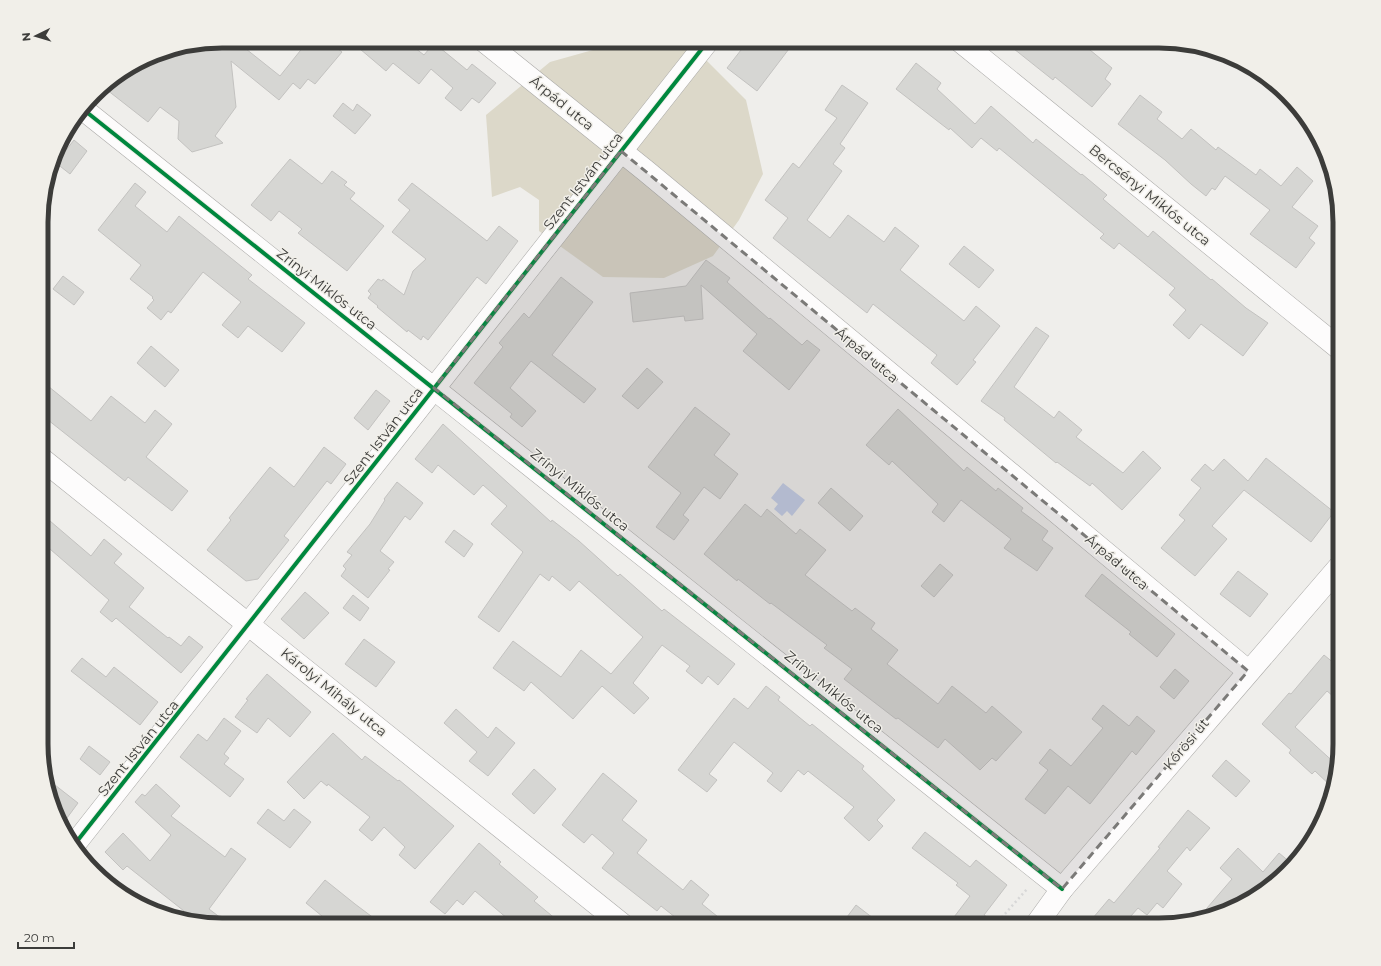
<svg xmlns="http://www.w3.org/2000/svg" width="1381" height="966" font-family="Montserrat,sans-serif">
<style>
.green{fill:#dcd8c9}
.water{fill:#c1cbe5}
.building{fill:#d6d6d3;stroke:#c3c2c0}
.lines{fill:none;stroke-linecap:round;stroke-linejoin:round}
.minor-casing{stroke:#aaa9a7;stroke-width:23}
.major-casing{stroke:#aaa9a7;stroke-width:23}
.path{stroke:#d7d7d7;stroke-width:2.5;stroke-dasharray:2 3;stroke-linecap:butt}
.minor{stroke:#fdfcfc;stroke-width:22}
.major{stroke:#fdfcfc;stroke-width:22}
.cycleway-casing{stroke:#f1efe9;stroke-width:6}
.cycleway{stroke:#00873e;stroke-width:4}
.marked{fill:#7b7a78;fill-opacity:0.2;stroke:#7b7a78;stroke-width:3;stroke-dasharray:8 5;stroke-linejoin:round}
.labels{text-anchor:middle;stroke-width:3;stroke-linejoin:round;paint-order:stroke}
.street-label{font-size:14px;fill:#3c3c3a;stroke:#f1efe9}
.rim{fill:none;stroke:#3c3c3a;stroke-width:5}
</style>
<rect width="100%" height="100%" fill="#efeeeb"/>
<polygon class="green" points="625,41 687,41 746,100 763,174 739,220 713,256 664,278 603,277 539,231 539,200 520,187 492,197 486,115 550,62"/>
<polygon class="water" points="783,483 805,500 792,516 787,511 782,516 774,509 778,504 771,498"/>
<g class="building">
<polygon points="222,41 236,41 280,76 308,41 328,41 342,52 315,84 308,79 300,89 293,83 279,100 231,61 236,107 215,136 223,143 192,152 178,139 179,121 160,107 148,122 102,86 153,55"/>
<polygon points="367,41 406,41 424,55 434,43 467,70 472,64 496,83 479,103 472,98 461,111 445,98 453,88 431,69 419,84 393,63 386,71 360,49"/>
<polygon points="748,41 795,41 757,91 727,68"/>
<polygon points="1004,41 1079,41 1112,68 1105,79 1111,84 1092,107 1055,77 1053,80"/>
<polygon points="916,63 941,83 937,89 975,124 991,106 1033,143 1036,139 1081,175 1082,174 1107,195 1103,199 1148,237 1153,231 1211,280 1212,279 1246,308 1268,323 1243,356 1201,324 1189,339 1173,325 1186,310 1169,295 1175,288 1119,243 1114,249 1100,238 1104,234 999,148 997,151 981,138 972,148 950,128 949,130 896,89"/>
<polygon points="842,85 868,103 840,144 845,148 833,164 842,171 807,220 830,238 848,215 884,242 895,227 919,246 900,270 964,321 976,306 1000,326 973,360 976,362 957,385 931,363 937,355 873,304 867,313 773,238 788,218 765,200 793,163 799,168 837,118 825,110"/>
<polygon points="1140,95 1162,112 1157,119 1182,139 1191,129 1216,150 1218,147 1256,175 1260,169 1281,186 1297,167 1313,181 1292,207 1318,226 1309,238 1315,243 1296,268 1250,234 1270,210 1225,176 1215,190 1212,188 1206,196 1191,184 1165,160 1118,124"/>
<polygon points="343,103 353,111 357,104 371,115 355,134 333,116"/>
<polygon points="74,140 87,151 70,174 56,163"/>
<polygon points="290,159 322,184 332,171 347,182 344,185 355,193 350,199 384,226 347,271 298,233 302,229 279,211 271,221 251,205"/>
<polygon points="135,183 146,192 135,206 167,232 179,216 252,275 248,279 305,323 282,352 248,326 238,338 222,325 241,302 203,272 171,313 168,311 161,320 147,308 154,300 152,298 153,297 130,279 141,265 98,230"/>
<polygon points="412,183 487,241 499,226 518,241 486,284 477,277 428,340 423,336 421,340 408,330 407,332 377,307 378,306 368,298 371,294 368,291 378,279 382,281 383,279 404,295 413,271 426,259 392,232 410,210 398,200"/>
<polygon points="964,246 994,270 979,288 949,264"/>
<polygon points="706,260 730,278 727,282 769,319 770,318 802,345 807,340 820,350 789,390 743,351 757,334 701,285 703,319 685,321 684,316 633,322 630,293 686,286"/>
<polygon points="63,276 84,292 74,305 53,289"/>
<polygon points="561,277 593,302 552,355 596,389 584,403 531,361 510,388 536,411 522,427 510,417 512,414 474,383 503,347 499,343 524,313 529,318"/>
<polygon points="1036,327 1049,336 1014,387 1054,418 1059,411 1082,430 1076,437 1123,473 1143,451 1161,468 1122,510 1092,483 1090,486 1057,462 1056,463 1004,420 1005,418 981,401"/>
<polygon points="151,346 179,370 165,387 137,363"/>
<polygon points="647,368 663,382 638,409 622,396"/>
<polygon points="43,382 91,421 111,396 145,423 155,410 172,424 146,457 188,491 172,511 128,477 125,481 43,416"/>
<polygon points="376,390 390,401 368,430 354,418"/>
<polygon points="695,407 730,434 714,455 738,474 720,499 704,487 683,515 689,520 674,540 656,527 681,493 648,467"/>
<polygon points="898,409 964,471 967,467 996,491 998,488 1023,508 1021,511 1048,531 1042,540 1053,548 1037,571 1004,548 1011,539 961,500 944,522 932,512 938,504 892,461 889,465 866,445"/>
<polygon points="443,424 551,522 552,520 579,541 618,576 620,574 662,611 664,609 735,664 718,685 708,676 702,684 686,671 690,666 662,645 633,683 649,698 634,714 602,686 573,719 531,682 524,691 493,668 513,641 561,677 581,650 611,674 643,637 579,581 570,591 552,576 549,581 540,574 499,632 478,617 523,552 491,524 507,506 483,485 474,495 438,465 432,473 415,459"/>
<polygon points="324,447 346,464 331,484 327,481 284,536 289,540 258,579 246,581 207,550 231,520 229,518 270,467 294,487"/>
<polygon points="1266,458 1334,512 1311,542 1244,490 1212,526 1227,539 1195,576 1161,548 1185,520 1179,515 1201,488 1191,480 1205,464 1213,471 1224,459 1248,481"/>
<polygon points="397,482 423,503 410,520 405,516 380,551 394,562 388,569 390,570 368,598 341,576 346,569 343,566 352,555 347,552 370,524 385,500 384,499"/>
<polygon points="831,488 863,516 850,531 818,503"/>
<polygon points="745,504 761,517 767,509 796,534 800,529 826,550 805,575 852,611 855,608 875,623 871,629 898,650 887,664 938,704 952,686 986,713 992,706 1022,732 996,761 992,758 980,770 945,739 938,748 898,718 896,719 844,679 852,669 824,648 827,645 771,603 770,604 738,579 737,581 704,554"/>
<polygon points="43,515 91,556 104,539 122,554 114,563 144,588 129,607 168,638 169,637 181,646 189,636 203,647 181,673 116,618 112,622 100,612 109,600 43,543"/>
<polygon points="454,530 473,544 464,557 445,542"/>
<polygon points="940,564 953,575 934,597 921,586"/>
<polygon points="1238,571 1268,594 1250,617 1220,594"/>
<polygon points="1102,574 1175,634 1157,657 1129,634 1131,632 1085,596"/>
<polygon points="305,592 329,613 304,639 281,619"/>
<polygon points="353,595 369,608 360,621 343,608"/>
<polygon points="364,639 395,662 376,687 345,664"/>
<polygon points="1324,655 1340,668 1340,702 1327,691 1295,727 1338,766 1333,788 1315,771 1312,774 1289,753 1291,750 1262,724 1289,693 1291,694"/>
<polygon points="82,658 106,677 114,667 158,702 140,725 71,671"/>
<polygon points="1175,669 1189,681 1174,699 1160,687"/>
<polygon points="267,674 311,712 290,737 268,718 257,733 235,717 248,700 246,699"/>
<polygon points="766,686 780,697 778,700 810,726 812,724 864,766 862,769 895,800 877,820 883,826 869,841 844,818 854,807 808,771 804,775 798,770 781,792 767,781 773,773 734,742 709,774 717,780 707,792 678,770 734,698 748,709"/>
<polygon points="1103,705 1129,726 1137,716 1155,731 1136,755 1132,751 1090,804 1068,786 1045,814 1025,799 1048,770 1039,763 1050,749 1071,766 1103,728 1092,719"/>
<polygon points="456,709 488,738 496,727 515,743 488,776 469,761 477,752 444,723"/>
<polygon points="224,718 241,731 224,754 229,758 224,764 244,779 230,797 180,757 198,734 207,741"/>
<polygon points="333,733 362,760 365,756 398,781 399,780 454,826 415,869 399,855 405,847 384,827 372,841 359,830 370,817 328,784 327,786 321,781 304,799 287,782"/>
<polygon points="89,746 110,762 100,775 80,759"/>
<polygon points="1226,760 1250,781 1236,797 1212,776"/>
<polygon points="534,769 556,789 534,814 512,794"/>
<polygon points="603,773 637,801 622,820 647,840 637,853 683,890 691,880 709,895 702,904 728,925 685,925 661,906 657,911 602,868 614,853 592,834 584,843 562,825"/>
<polygon points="46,778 78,803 67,818 57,810"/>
<polygon points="156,784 180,806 171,816 225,857 231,848 246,859 209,909 230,925 210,925 189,920 181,915 184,911 127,866 123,870 105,852 123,833 150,861 171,835 135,802 142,794 145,796"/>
<polygon points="268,809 284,821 294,809 311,822 290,848 257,823"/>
<polygon points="1188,810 1210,828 1190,851 1187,847 1167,871 1182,884 1163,908 1157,903 1147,915 1138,908 1123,925 1087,925 1109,899 1114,903 1160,848 1158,847"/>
<polygon points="925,832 970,867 976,860 1007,885 984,915 998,925 948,925 970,896 956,885 958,883 912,848"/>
<polygon points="479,843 501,862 499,864 538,897 534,901 563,925 515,925 475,891 463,905 457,900 445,914 430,902"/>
<polygon points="1238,848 1263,872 1279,853 1291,863 1239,906 1201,915 1232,879 1220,868"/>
<polygon points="325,880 355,904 383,925 333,925 306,903"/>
<polygon points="856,905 882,925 841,925"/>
</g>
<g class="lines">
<defs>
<g id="minor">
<polyline points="484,41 646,171 1248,671"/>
<polyline points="960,41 1340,349"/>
<polyline points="84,110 1062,889"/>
<polyline points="43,460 623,925"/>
<polyline points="74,845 708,41"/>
</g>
<polyline id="major" points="1036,925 1062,889 1340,566"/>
</defs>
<use href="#minor" class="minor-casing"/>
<use href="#major" class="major-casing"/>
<polyline class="path" points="995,925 1028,888"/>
<use href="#minor" class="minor"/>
<use href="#major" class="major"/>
<defs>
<g id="cycleway">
<polyline points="84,110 1062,889"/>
<polyline points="74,845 708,41"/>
</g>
</defs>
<use href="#cycleway" class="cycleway-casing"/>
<use href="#cycleway" class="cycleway"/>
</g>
<path class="marked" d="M621 151 1248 671 1062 889 434 388Z"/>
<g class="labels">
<g class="street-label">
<text transform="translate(562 103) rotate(39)" y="5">Árpád utca</text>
<text transform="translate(583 181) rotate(-52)" y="5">Szent István utca</text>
<text transform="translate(1150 195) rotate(39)" y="5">Bercsényi Miklós utca</text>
<text transform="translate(327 289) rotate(38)" y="5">Zrínyi Miklós utca</text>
<text transform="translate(867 355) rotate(40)" y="5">Árpád utca</text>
<text transform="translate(383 436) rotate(-52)" y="5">Szent István utca</text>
<text transform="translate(580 490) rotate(39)" y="5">Zrínyi Miklós utca</text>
<text transform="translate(1117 562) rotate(40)" y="5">Árpád utca</text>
<text transform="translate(334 692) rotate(39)" y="5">Károlyi Mihály utca</text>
<text transform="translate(834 692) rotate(39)" y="5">Zrínyi Miklós utca</text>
<text transform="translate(1186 744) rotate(-50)" y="5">Kőrösi út</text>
<text transform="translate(138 748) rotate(-51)" y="5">Szent István utca</text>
</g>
</g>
<path d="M0 0H1381V966H0ZM222 48H1159A174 174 0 0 1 1333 222V744A174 174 0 0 1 1159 918H222A174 174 0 0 1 48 744V222A174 174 0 0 1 222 48Z" fill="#f1efe9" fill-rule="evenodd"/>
<path class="rim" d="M222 48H1159A174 174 0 0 1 1333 222V744A174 174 0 0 1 1159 918H222A174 174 0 0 1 48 744V222A174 174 0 0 1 222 48Z"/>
<g transform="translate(36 36) rotate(265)" stroke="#f1efe9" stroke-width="3" paint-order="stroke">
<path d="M0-3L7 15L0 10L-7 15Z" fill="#3c3c3a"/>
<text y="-6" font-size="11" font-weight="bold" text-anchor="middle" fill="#3c3c3a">N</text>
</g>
<path d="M18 942v6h56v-6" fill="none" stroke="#3c3c3a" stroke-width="2"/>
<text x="24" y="942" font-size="12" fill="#3c3c3a" stroke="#f1efe9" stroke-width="3" paint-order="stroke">20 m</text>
</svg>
